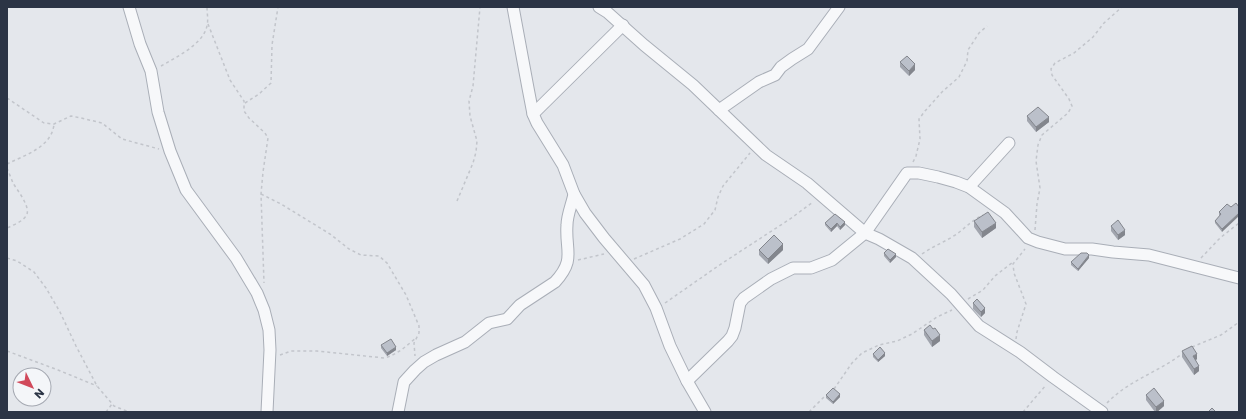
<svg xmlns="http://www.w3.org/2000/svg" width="1246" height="419" font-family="Poppins,sans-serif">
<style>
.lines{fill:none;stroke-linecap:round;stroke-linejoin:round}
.minor-casing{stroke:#a9aeb7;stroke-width:13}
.path{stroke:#c2c5cb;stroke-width:1.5;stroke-dasharray:3 3;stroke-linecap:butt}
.minor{stroke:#f7f8fa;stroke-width:11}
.wall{fill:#a1a5ae}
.shaded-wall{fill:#83868d}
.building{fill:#bbc0ca;stroke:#83868d}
</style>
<rect width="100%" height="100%" fill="#e4e7ec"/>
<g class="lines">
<defs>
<g id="minor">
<polyline points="129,7 140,44 151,71 158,112 170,151 186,190 236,258 257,293 264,310 269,330 270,350 267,412"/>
<polyline points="513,7 528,88 533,114 537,123 563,165 574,194 585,213 604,238 644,285 656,308 670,346 687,381 705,412"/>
<polyline points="599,7 607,12 644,45 693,85 766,155 807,183 865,233 879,239 912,258 951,294 979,326 1020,352 1053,377 1102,412"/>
<polyline points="719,110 759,82 775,75 781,67 792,59 808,49 839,7"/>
<polyline points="533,114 623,25"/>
<polyline points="969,187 1009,143"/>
<polyline points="687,381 728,341 732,336 735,328 740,303 744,298 771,279 793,268 811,268 832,260 865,233 907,173 919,173 938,177 956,182 969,187 1005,213 1028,238 1038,242 1065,249 1092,249 1113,252 1149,255 1239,278"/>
<path d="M398 412 404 382 415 370 424 362 436 355 465 342 489 323 507 319 520 305 555 282C576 259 565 251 567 225 567 215 572 204 574 194"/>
</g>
</defs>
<use href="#minor" class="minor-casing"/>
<g class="path">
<polyline points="208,24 230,80 244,101 244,111 249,118 265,133 268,138 263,172 261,194 264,283"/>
<path d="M161 66C175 58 201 45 206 29 209 22 207 14 207 7"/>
<polyline points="7,98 44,123 54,124 71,116 81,118 102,123 122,139 159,149"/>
<polyline points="245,103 259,94 271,83 272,45 278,7"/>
<polyline points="913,162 916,156 920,139 919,119 925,111 942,92 959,77 967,61 968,50 979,33 987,26"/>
<path d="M7 164C25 155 52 147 54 124"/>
<path d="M7 168C9 173 11 178 13 183 17 190 32 208 26 216 22 222 13 225 7 228"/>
<polyline points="261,194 281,204 330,234 349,249 361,255 379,256 387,263 406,295 419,326 419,333 414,343 415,356"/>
<polyline points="457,201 473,163 476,152 477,141 470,116 469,101 473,86 480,7"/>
<polyline points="1035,230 1037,204 1040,188 1036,161 1038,145 1042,135 1068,113 1072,106 1069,99 1052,75 1051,69 1055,63 1074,53 1093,37 1104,23 1122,7"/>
<path d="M922 254C932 247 942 243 952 237 964 230 970 221 983 215"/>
<polyline points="7,258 17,261 34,272 46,288 60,312 76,346 97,386 114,406 129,412"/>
<polyline points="1201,258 1220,238 1239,223"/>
<polyline points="634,259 680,239 704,224 715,210 718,197 723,186 750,153"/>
<polyline points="578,260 604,254"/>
<polyline points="968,299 983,290 995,276 1013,262"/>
<polyline points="665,303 721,264 790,219 813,202"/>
<polyline points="1016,339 1017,332 1026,304 1014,273 1013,264 1025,249"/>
<polyline points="1192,347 1221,335 1239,322"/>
<polyline points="7,351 58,370 97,386"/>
<path d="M280 355 291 351H317L384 358C397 355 406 346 416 338"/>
<polyline points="834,389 852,363 862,353 879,345 897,341 912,334 937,317 952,310"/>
<path d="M1107 403C1128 381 1158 372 1182 354"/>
<polyline points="106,412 112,404"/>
<polyline points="809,412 826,395"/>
<polyline points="1023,412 1046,385"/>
</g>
<use href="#minor" class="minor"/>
</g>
<g class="wall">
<polygon points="900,62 915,70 909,76 900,67"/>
<polygon points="1027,116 1049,122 1036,132 1027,121"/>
<polygon points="1227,204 1222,232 1215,223 1215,221 1220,216 1219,215 1219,212"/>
<polygon points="974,221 996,228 982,238 974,227"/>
<polygon points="845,222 845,225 840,230 837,226 831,232 825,225 825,223"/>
<polygon points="1111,226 1125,235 1118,240 1111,231"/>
<polygon points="759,250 783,250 768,264 759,255"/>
<polygon points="884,253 896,257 890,263 884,256"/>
<polygon points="1089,258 1078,271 1071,265 1071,262"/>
<polygon points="973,303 985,313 981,317 973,309"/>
<polygon points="933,329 940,341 932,347 924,335 924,330"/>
<polygon points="381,345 396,350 387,356 381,348"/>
<polygon points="1182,351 1197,359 1196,360 1199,371 1194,375 1182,357"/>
<polygon points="873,354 885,356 878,362 873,357"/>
<polygon points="826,395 840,397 833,404 826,398"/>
<polygon points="1146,395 1164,406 1157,412 1155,412 1146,400"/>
</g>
<g class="shaded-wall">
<polygon points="915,64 915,70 909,76 909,71"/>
<polygon points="1049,117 1049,122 1036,132 1036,127"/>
<polygon points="1239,213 1239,216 1222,232 1222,229"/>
<polygon points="845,222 845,225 840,230 840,227"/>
<polygon points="837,223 837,226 831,232 831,229"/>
<polygon points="996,223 996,228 982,238 982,232"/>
<polygon points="1125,230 1125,235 1118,240 1118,235"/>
<polygon points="783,244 783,250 768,264 768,259"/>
<polygon points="896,254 896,257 890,263 890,260"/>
<polygon points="1089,255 1089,258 1078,271 1078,269"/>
<polygon points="985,308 985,313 981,317 981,312"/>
<polygon points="940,335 940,341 932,347 932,341"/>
<polygon points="396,347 396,350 387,356 387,353"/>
<polygon points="885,353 885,356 878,362 878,360"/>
<polygon points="1197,354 1197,359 1193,362 1193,356"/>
<polygon points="1199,366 1199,371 1194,375 1194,369"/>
<polygon points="840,394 840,397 833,404 833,402"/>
<polygon points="1164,401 1164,406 1157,412 1156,412 1156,407"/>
</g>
<g class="building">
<polygon points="907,56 915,64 909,71 900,62"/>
<polygon points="1038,107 1049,117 1036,127 1027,116"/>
<polygon points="1236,203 1239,207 1239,213 1222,229 1215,221 1221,214 1219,212 1227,204 1231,207"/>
<polygon points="988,212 996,223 982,232 974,221"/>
<polygon points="835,214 845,222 840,227 837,223 831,229 825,223"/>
<polygon points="1118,220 1125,230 1118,235 1111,226"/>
<polygon points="774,235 783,244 768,259 759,250"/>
<polygon points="888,249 896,254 890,260 884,253"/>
<polygon points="1081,253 1087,253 1089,255 1078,269 1071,262"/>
<polygon points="977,299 985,308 981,312 973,303"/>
<polygon points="930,325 933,329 935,328 940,335 932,341 924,330"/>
<polygon points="391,339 396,347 387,353 381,345"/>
<polygon points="1192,346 1197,354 1193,356 1199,366 1194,369 1182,351"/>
<polygon points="880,347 885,353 878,360 873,354"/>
<polygon points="833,388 840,394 833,402 826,395"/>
<polygon points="1154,388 1164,401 1156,407 1146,395"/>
<polygon points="1212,408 1216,412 1208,412"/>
</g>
<rect width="1246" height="419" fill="none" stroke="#2b3445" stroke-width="16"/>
<g transform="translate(32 387) rotate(133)"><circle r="19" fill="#f4f6f9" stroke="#a4a8b1"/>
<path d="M0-3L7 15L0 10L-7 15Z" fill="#d1495b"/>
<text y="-6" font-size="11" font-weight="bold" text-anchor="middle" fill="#2b3445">N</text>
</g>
</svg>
